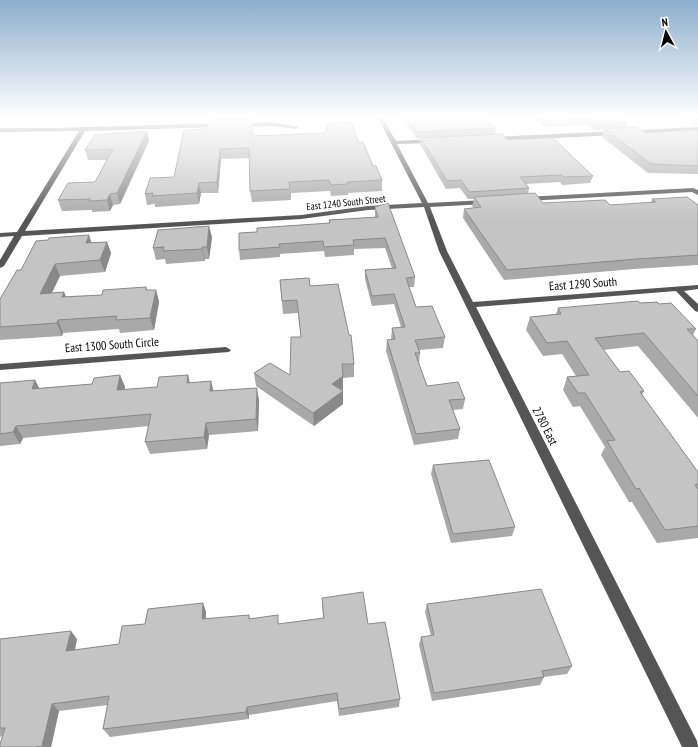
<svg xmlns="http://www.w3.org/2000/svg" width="698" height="747" font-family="'PT Sans Narrow',sans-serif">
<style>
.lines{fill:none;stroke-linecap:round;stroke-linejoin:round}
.minor{fill:#555;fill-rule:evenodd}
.wall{fill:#a9a9a9}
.shaded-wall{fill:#898989}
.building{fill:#c4c4c4;stroke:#898989}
.labels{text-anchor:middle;stroke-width:3.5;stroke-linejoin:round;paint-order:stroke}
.far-street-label{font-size:10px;fill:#000;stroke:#fff}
.street-label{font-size:12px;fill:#000;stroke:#fff}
</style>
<rect width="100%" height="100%" fill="#fff"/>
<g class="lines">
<g class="minor">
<polygon points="377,116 381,116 396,141 433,139 436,141 433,143 397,144 428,203 485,200 488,202 485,204 430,207 447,251 473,302 698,285 698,289 684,291 698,304 698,312 695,311 676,291 476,307 697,741 698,747 682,747 439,251 424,207 368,210 301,219 22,236 4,266 0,268 0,260 14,236 0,237 0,233 17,232 79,131 0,132 0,128 54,128 220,123 223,125 220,127 85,131 25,231 301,215 368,206 422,203"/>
<polygon points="273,122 299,127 296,129 273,126 240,127 237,125 240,123"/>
<polygon points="698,127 698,131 491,141 488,139 491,137"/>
<polygon points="693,188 698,190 698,195 692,192 525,201 522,199 525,197"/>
<polygon points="226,347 231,350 229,352 0,370 0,364"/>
</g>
</g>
<g class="wall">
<polygon points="210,116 252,116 253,136 359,143 382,180 382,191 348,193 348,195 331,196 330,191 291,193 291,200 252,202 250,191 249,158 221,159 218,193 201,193 199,204 155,207 155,204 147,205 145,194 174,177 207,129 211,120"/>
<polygon points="401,116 484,116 496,128 495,135 593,176 590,183 562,185 560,182 526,184 529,188 528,194 543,203 610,205 651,203 652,199 698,205 698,265 634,269 504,280 463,218 464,209 474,208 472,206 474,199 468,199 460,188 446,189 420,144 421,138 417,139"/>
<polygon points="531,116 619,116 628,122 626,128 645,133 698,130 698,174 648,173 602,137 604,130 594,130 588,125 543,127"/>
<polygon points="680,116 698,116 698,126"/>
<polygon points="149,141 120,204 113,205 110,211 92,212 92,210 62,211 58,200 95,182 107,160 88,160 85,150"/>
<polygon points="375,207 415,277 414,287 409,287 416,307 445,337 443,348 419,350 420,353 419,363 427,386 465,399 463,409 453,410 460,429 458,439 414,445 386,351 387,340 391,340 392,328 401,327 394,304 372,306 365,279 365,270 392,268 385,248 354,249 354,255 325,257 324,251 280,254 280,257 240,260 239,250 257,232 329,223 329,220 375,217"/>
<polygon points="212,237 209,259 205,259 205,261 166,264 165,259 156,260 153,248"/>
<polygon points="48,240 92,243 107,242 111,253 105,272 60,276 52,293 64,292 66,297 102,295 146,287 147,290 156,290 159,302 154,330 120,333 119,329 63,333 62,336 0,340 0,299 21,270"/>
<polygon points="280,280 310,286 354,364 354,377 343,378 343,389 342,390 343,391 343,404 314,426 256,386 254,373 290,375 301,337 298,313 283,314"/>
<polygon points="640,303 659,304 696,329 693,335 698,341 698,418 638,346 603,350 620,372 644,391 642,395 698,472 698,538 657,543 632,502 629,502 601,455 605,447 580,406 573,407 563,390 567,377 576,376 562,354 543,356 526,330 530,317 556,314 558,308"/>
<polygon points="120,375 125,387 124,390 157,387 190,383 213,391 259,400 258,431 209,435 207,449 150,454 145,442 149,426 23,438 20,444 0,446 0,383 35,380 39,388 92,384"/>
<polygon points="433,465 515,527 512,536 451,543 431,474"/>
<polygon points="322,598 368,624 400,699 399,707 339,716 337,701 249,715 249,719 110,737 103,729 108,705 59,711 51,747 0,747 2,736 0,737 0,639 77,639 75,650 119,644 145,624 203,603 206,612 206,619 249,615 250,619 279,624 323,618"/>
<polygon points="427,604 572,666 567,674 544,677 540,685 432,701 419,645 421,637 431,636 425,612"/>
</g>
<g class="shaded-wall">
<polygon points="147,131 149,141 120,204 117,193"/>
<polygon points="220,149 221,159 218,193 217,182"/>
<polygon points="199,183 201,193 199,204 197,193"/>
<polygon points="110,194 113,205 110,211 107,200"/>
<polygon points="209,226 212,237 209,259 207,247"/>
<polygon points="89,235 93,247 86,243"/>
<polygon points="107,242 111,253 105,272 100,260"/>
<polygon points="202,247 205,259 205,261 202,249"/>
<polygon points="55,264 60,276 45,306 40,294"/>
<polygon points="156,290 159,302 154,330 150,318"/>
<polygon points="64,292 69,305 62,297"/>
<polygon points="58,320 63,333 62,336 57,323"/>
<polygon points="120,375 125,387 121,402 117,390"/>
<polygon points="188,375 191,387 187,383"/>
<polygon points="343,376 343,389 332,397 332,384"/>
<polygon points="35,380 41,392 32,389"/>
<polygon points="211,381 214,393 210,391"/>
<polygon points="257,388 259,400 258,431 256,419"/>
<polygon points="343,391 343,404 314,426 313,413"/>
<polygon points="206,423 209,435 207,449 204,437"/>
<polygon points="16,426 23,438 20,444 13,432"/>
<polygon points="203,603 206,612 205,628 202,619"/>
<polygon points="71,631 77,639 73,659 66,651"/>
<polygon points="52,704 59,711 51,747 42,747 42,746"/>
<polygon points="247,707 249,715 249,719 246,712"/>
</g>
<g class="building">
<polygon points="406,116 484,116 496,128 417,132"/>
<polygon points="539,116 619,116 628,122 596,124 590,119 545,121"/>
<polygon points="252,119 253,136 325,133 328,123 351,122 359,143 363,142 373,166 376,166 382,180 347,182 348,184 331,185 329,180 289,182 290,189 250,191 249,148 220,149 217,182 199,183 197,193 152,196 153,193 145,194 150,178 174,177 184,130 207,129 209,120"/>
<polygon points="637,127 645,133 698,130 698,166 651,164 605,129"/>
<polygon points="147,131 117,193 110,194 107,200 89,201 90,199 58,200 68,183 95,182 113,149 85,150 95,135"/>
<polygon points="502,134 507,140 553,138 593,176 564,177 562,175 520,177 529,188 469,192 461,180 447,181 421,138"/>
<polygon points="535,193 543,203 605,200 610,205 656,202 652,199 687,197 698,205 698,255 637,259 507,270 464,209 481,207 474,197"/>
<polygon points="388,203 415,277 406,278 416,307 432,306 445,337 415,340 420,353 415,353 427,386 458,382 465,399 449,400 460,429 416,434 387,340 395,339 392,328 405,327 394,294 372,296 365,270 396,268 385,238 353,240 354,245 324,247 323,241 279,244 280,247 239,250 239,233 257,232 257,228 330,223 329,220 378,217 375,207"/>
<polygon points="209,226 207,247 202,247 202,249 163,251 164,247 153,248 158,230"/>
<polygon points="89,235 86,243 107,242 100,260 55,264 40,294 64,292 62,297 102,295 103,290 146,287 146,290 156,290 150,318 116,320 117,316 58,320 57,323 0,327 0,299 17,270 21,270 36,241 48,240 49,238"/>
<polygon points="309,278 310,286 338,284 349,335 351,335 354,364 342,364 343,376 332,384 343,391 313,413 254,373 270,363 290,375 291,337 301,337 297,300 282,301 280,280"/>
<polygon points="638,301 640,303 657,302 659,304 671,303 696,329 687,329 698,341 698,396 644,333 595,338 620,372 629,371 644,391 640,392 698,472 698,484 695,485 698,489 698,526 665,530 639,488 636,489 607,441 615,440 585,393 578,393 567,377 589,375 567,341 547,343 530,317 561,314 558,308"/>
<polygon points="120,375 117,390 157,387 159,377 188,375 187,383 211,381 210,391 257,388 256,419 206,423 204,437 145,442 151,414 16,426 13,432 0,434 0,383 35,380 32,389 92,384 94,378"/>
<polygon points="489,460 515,527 453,534 433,465"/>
<polygon points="541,589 572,666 542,671 544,677 434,693 421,637 434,635 427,604"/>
<polygon points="363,592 368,624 385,622 400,699 339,709 337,693 247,707 246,712 103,729 109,696 52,704 42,746 36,747 0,747 0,744 5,728 0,728 0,639 71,631 66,651 119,644 122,626 145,624 148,609 203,603 202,619 249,615 249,619 278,615 278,624 324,618 322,598"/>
</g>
<linearGradient id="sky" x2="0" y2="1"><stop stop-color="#8cadcc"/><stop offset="0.53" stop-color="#fff"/><stop offset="1" stop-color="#fff" stop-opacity="0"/></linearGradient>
<rect width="698" height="220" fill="url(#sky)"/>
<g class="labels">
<g class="far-street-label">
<text transform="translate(346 202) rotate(-6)" y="4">East 1240 South Street</text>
</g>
<g class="street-label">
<text transform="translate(583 284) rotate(-4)" y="4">East 1290 South</text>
<text transform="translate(112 345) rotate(-4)" y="4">East 1300 South Circle</text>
<text transform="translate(545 426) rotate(63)" y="4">2780 East</text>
</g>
</g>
<g transform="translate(666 32) rotate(353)" stroke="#ffffff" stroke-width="3" paint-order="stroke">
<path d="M0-3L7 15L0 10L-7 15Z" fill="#000000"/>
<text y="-6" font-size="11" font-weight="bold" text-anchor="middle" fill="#000000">N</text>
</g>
</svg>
